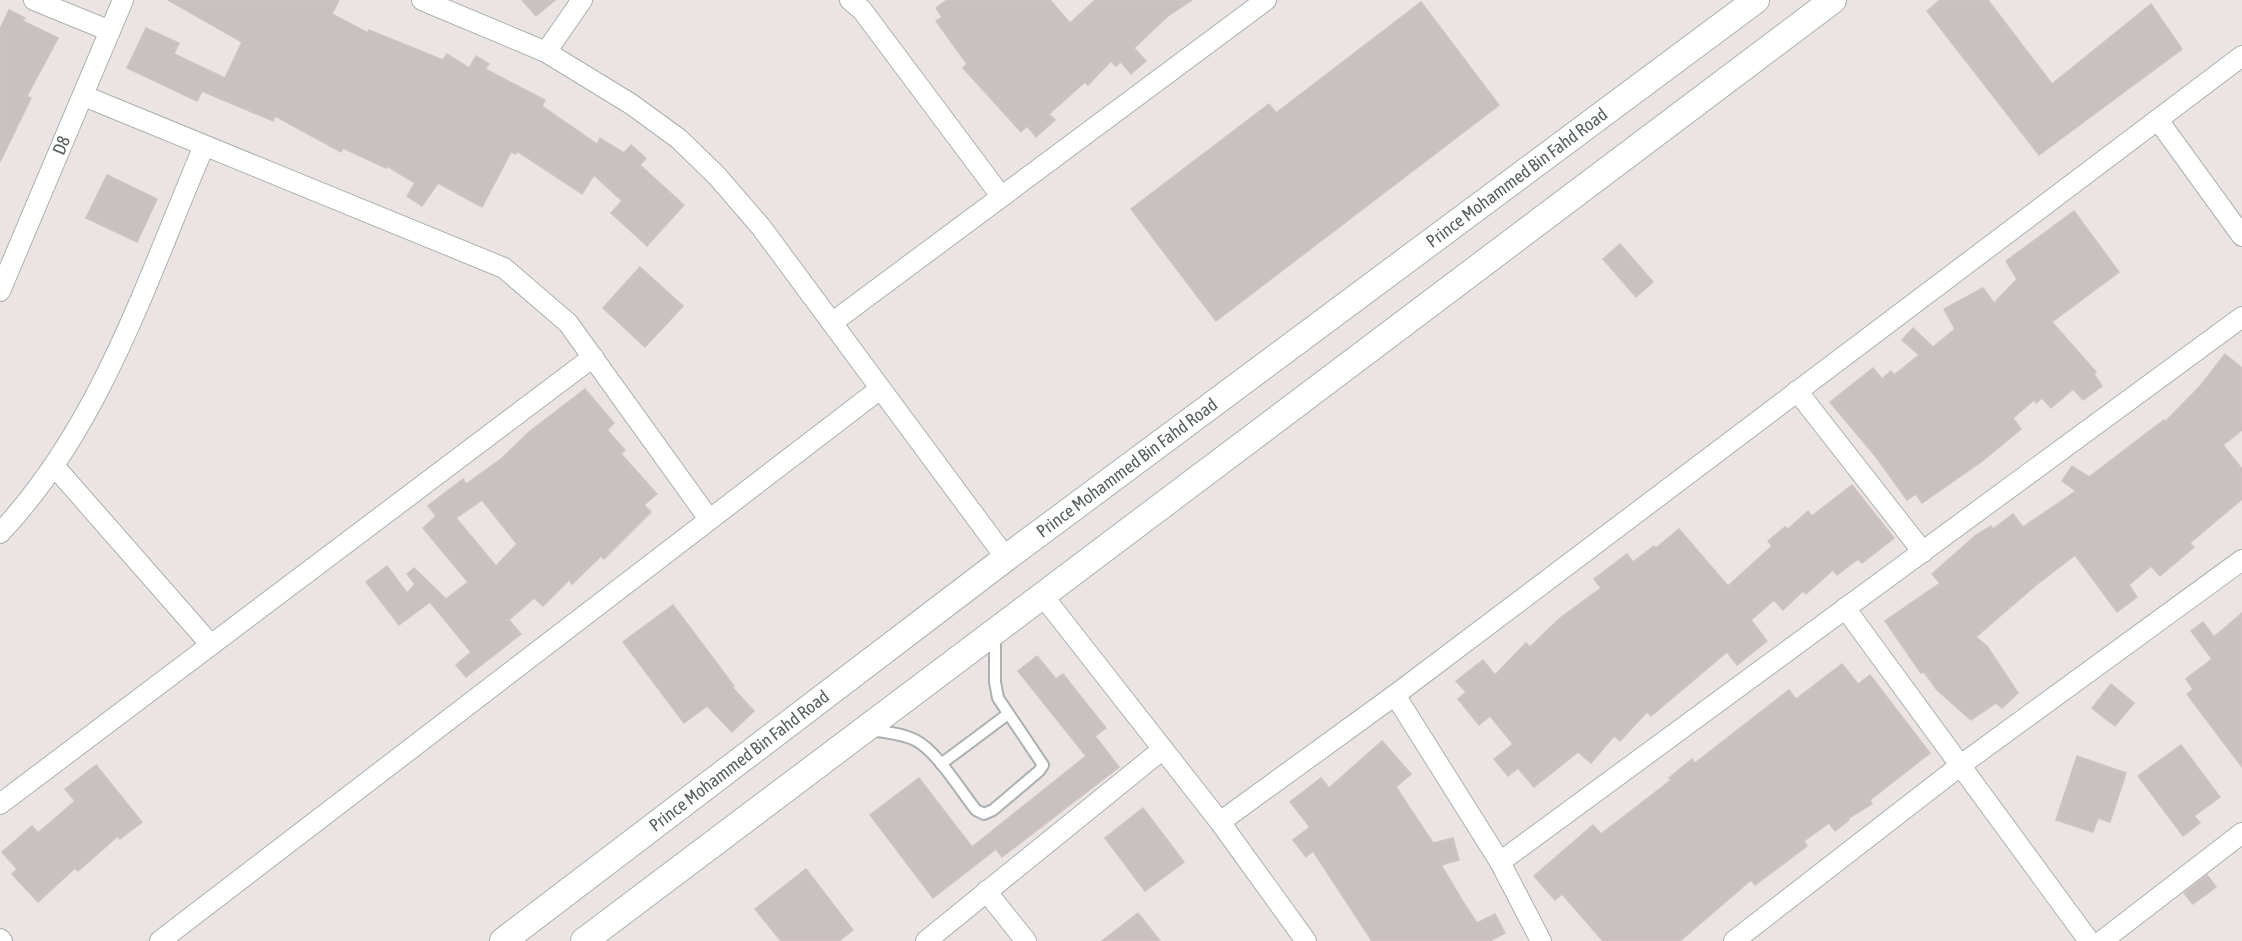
<svg xmlns="http://www.w3.org/2000/svg" width="2242" height="941" font-family="'Asap Condensed',sans-serif">
<style>
.building{fill:#c9c1c1;stroke:#cfc3c1;stroke-width:1.5;fill-rule:evenodd}
.lines{fill:none;stroke-linecap:round;stroke-linejoin:round}
.service-casing{stroke:#abb1b1;stroke-width:14}
.minor-casing{stroke:#abb1b1;stroke-width:22}
.tertiary-casing{stroke:#abb1b1;stroke-width:28}
.service{stroke:#fff;stroke-width:10}
.minor{stroke:#fff;stroke-width:20}
.tertiary{stroke:#fff;stroke-width:26}
.labels{text-anchor:middle;stroke-width:5;stroke-linejoin:round;paint-order:stroke}
.street-label{font-size:18px;fill:#5a6161;stroke:#fff}
</style>
<rect width="100%" height="100%" fill="#ebe4e2"/>
<g class="building">
<polygon points="168,0 339,0 332,14 368,33 369,30 443,60 447,54 469,68 476,56 489,64 485,69 545,100 542,106 597,144 600,138 624,153 631,145 646,158 640,165 684,205 647,246 611,213 622,201 594,175 582,194 517,151 516,154 511,152 482,207 438,183 422,206 407,196 415,183 387,166 386,168 343,148 341,152 275,116 273,121 202,91 197,101 127,68 146,28 179,43 174,54 225,78 242,42"/>
<polygon points="522,0 555,0 536,16"/>
<polygon points="947,0 1050,0 1070,23 1095,0 1192,0 1168,16 1134,48 1146,61 1131,74 1121,62 1116,66 1111,61 1088,85 1085,82 1049,114 1055,120 1036,137 1027,126 1021,132 963,68 967,64 936,21 942,17 936,8"/>
<polygon points="1940,0 1988,0 2052,84 2151,4 2182,49 2039,155 1927,11"/>
<polygon points="1421,2 1499,105 1216,321 1131,209 1269,104 1276,113"/>
<polygon points="9,10 25,18 23,21 58,38 27,96 31,98 0,162 0,29"/>
<polygon points="107,175 157,199 137,242 86,218"/>
<polygon points="2074,211 2119,272 2052,322 2096,372 2094,374 2102,386 2083,400 2073,389 2051,408 2042,398 2036,403 2034,400 2013,418 2021,429 1981,462 1922,503 1916,494 1907,500 1876,457 1830,402 1873,368 1882,379 1891,371 1894,375 1919,355 1902,340 1913,328 1933,347 1955,329 1944,309 1983,288 1994,303 2017,279 2006,261"/>
<polygon points="1620,244 1653,282 1636,297 1603,259"/>
<polygon points="640,267 683,306 645,347 603,308"/>
<polygon points="2225,354 2242,368 2242,430 2223,445 2242,469 2242,499 2190,543 2194,547 2160,576 2151,566 2129,585 2137,597 2117,612 2075,555 2035,586 1976,637 1987,646 2018,693 2002,708 1996,703 1971,720 1937,690 1924,672 1921,673 1885,621 1940,583 1932,574 1976,535 1991,526 1993,529 2013,514 2023,527 2076,491 2062,481 2072,466 2089,477 2164,420 2165,422 2201,385"/>
<path d="M585 389 614 423 607 430 625 450 621 454 657 494 644 505 651 512 604 559 601 556 572 584 569 580 543 606 534 598 509 620 521 634 466 677 456 665 471 652 430 602 399 625 366 582 387 566 407 593 415 584 407 574 414 568 446 599 468 582 423 528 436 516 428 506 463 479 466 484 501 459 529 432ZM482 500 517 544 496 566 456 518Z"/>
<polygon points="1852,485 1894,538 1862,563 1858,559 1837,575 1833,570 1806,594 1803,591 1783,610 1774,600 1751,620 1767,641 1737,665 1727,652 1651,716 1647,712 1620,741 1614,736 1591,763 1578,752 1534,787 1518,768 1508,776 1494,759 1513,744 1490,716 1479,725 1458,699 1466,692 1456,681 1483,660 1495,675 1526,643 1530,647 1560,618 1601,588 1594,579 1627,554 1633,562 1654,546 1656,548 1679,529 1728,586 1772,546 1768,541 1785,527 1788,529 1808,511 1812,516"/>
<polygon points="673,605 734,686 732,687 754,711 732,732 707,706 684,723 623,642"/>
<polygon points="2242,613 2242,767 2187,694 2193,689 2186,679 2212,659 2191,631 2203,622 2214,637"/>
<polygon points="1037,656 1056,679 1063,674 1106,728 1095,736 1119,767 1002,857 996,849 933,898 870,815 919,778 972,847 1086,756 1018,671"/>
<polygon points="1842,664 1858,684 1870,675 1930,753 1870,800 1872,804 1847,819 1849,820 1835,831 1829,823 1804,841 1807,846 1755,885 1751,880 1680,941 1603,941 1562,894 1555,900 1534,876 1593,825 1601,834 1671,780 1669,778 1692,759 1695,763 1789,690 1796,699"/>
<polygon points="2111,684 2134,703 2115,726 2092,708"/>
<polygon points="1382,741 1411,774 1396,787 1433,843 1453,838 1459,860 1441,865 1465,905 1477,923 1495,914 1505,933 1490,941 1372,941 1313,851 1306,857 1293,840 1310,827 1290,802 1321,778 1329,788"/>
<polygon points="2181,745 2220,797 2194,816 2200,823 2183,836 2138,776"/>
<polygon points="2077,756 2126,773 2110,822 2098,818 2093,832 2056,820"/>
<polygon points="96,765 142,822 120,839 118,836 78,871 75,868 38,902 12,874 17,869 2,852 32,826 38,833 75,801 65,789"/>
<polygon points="1143,808 1184,862 1145,891 1105,838"/>
<polygon points="806,869 853,930 839,941 781,941 755,909"/>
<polygon points="2207,875 2216,887 2193,904 2184,893"/>
<polygon points="1138,913 1160,941 1102,941"/>
</g>
<g class="lines">
<defs>
<g id="service">
<path d="M869 730C884 732 901 733 915 740 937 751 960 790 976 810L984 814 993 810 1039 771 1043 765 998 698 995 682V635"/>
<polyline points="941,764 1008,714"/>
</g>
<g id="minor">
<polyline points="34,0 110,31"/>
<polyline points="422,0 546,52 631,104 679,139 717,176 761,227 1006,558"/>
<polyline points="850,0 862,10 1001,196"/>
<polyline points="546,52 582,0"/>
<polyline points="84,96 504,268 568,323 709,519"/>
<polyline points="2158,120 2242,236"/>
<path id="s1" d="M0 291 123 0"/>
<polyline points="833,322 1266,0"/>
<polyline points="1797,391 1923,552"/>
<polyline points="55,467 211,645"/>
<path d="M0 533C101 426 147 279 204 146"/>
<polyline points="1043,596 1220,822 1306,941"/>
<polyline points="1845,608 2089,941"/>
<polyline points="1395,695 1500,862 1541,941"/>
<polyline points="0,804 593,357"/>
<polyline points="1220,822 1395,695 2242,56"/>
<polyline points="1500,862 2242,317"/>
<polyline points="986,891 1026,941"/>
<polyline points="0,939 2,941"/>
<polyline points="160,941 880,389"/>
<polyline points="926,941 1163,749"/>
<polyline points="1734,941 1961,765 2242,560"/>
<polyline points="2102,941 2242,833"/>
</g>
<g id="tertiary">
<path id="s2" d="M503 941 1006 558 1756 0"/>
<polyline points="584,941 1833,0"/>
</g>
</defs>
<use href="#service" class="service-casing"/>
<use href="#minor" class="minor-casing"/>
<use href="#tertiary" class="tertiary-casing"/>
<use href="#service" class="service"/>
<use href="#minor" class="minor"/>
<use href="#tertiary" class="tertiary"/>
</g>
<g class="labels">
<g class="street-label">
<text dy="6" stroke="none"><textPath href="#s1" startOffset="158">D8</textPath></text>
<text dy="6" stroke="none"><textPath href="#s2" startOffset="1269">Prince Mohammed Bin Fahd Road</textPath></text>
<text dy="6" stroke="none"><textPath href="#s2" startOffset="783">Prince Mohammed Bin Fahd Road</textPath></text>
<text dy="6" stroke="none"><textPath href="#s2" startOffset="297">Prince Mohammed Bin Fahd Road</textPath></text>
</g>
</g>
</svg>
